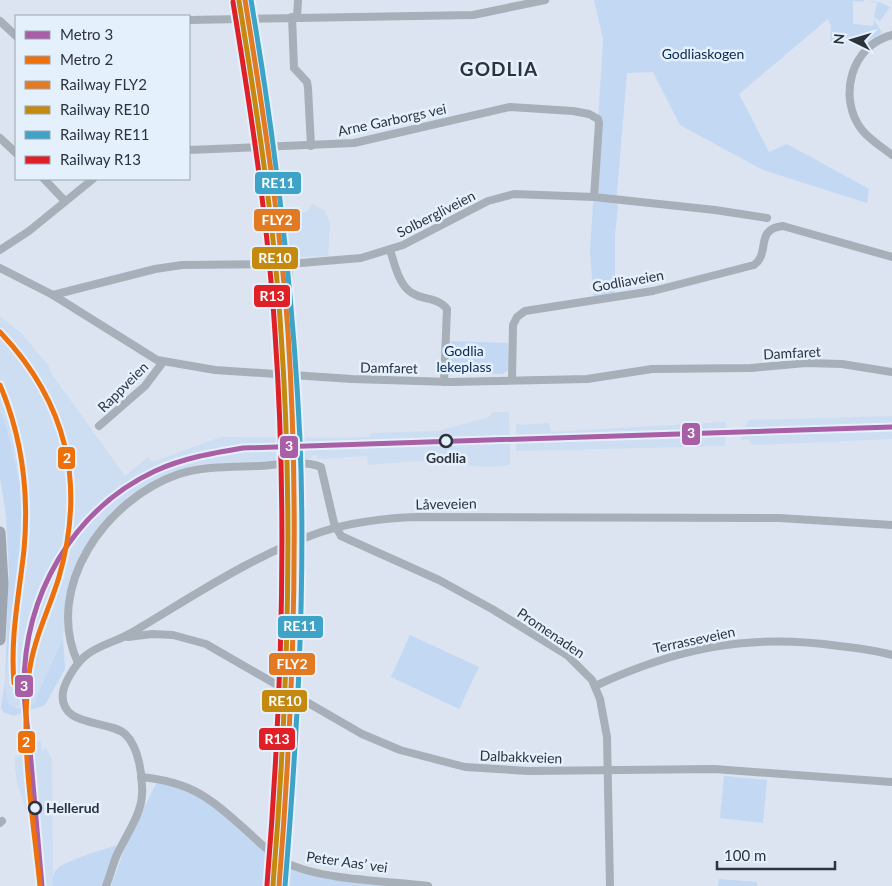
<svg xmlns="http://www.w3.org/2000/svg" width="892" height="886" font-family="Lato,sans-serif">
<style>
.built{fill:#cdddf2}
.green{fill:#c3d8f3}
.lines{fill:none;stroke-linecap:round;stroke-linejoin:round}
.minor{stroke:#a7afb9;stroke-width:8}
.secondary{stroke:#9ca5b0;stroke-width:11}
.rail-1-casing{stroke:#e5f0fd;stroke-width:9}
.rail-2-casing{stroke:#e5f0fd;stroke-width:9}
.rail-3-casing{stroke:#e5f0fd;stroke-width:9}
.rail-4-casing{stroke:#e5f0fd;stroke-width:9}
.rail-1{stroke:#e17a23;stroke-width:5}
.rail-2{stroke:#c4890f;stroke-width:5}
.rail-3{stroke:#3ea3c7;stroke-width:5}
.rail-4{stroke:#df2027;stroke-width:5}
.metro-1-casing{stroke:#e5f0fd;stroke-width:9}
.metro-2-casing{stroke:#e5f0fd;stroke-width:9}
.metro-1{stroke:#a85fa5;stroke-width:5}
.metro-2{stroke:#ec700c;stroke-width:5}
.stop-dot{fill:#e5f0fd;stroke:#2c333c;stroke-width:2.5}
.labels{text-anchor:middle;stroke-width:5;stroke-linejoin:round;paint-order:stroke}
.park-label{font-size:14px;fill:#07294f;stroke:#e5f0fd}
.street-label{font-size:14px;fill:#2c333c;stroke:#e5f0fd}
.stop-label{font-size:14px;font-weight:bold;fill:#2c333c;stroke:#e5f0fd}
.district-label{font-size:19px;font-weight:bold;letter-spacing:1px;fill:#2c333c;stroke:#e5f0fd}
.line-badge{stroke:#e5f0fd;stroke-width:2}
.badge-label{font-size:14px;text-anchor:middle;font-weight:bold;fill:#fff}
</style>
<rect width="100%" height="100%" fill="#dbe4f0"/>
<g class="built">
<polygon points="312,204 324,210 330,223 328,256 271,258 267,215 307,212"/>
<polygon points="0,316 23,335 48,365 53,376 125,476 148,457 152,462 221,437 343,438 370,437 371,433 438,431 489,417 493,412 509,412 510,465 486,467 418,461 368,465 367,456 318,459 317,455 313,455 310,459 201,464 162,478 140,490 115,508 92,537 73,574 65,606 63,638 36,698 36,703 14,707 7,701 5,692 11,616 17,602 22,497 5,421 0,411"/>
<polygon points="892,416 892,439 757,445 751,444 749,439 741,440 740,427 745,427 749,420"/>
<polygon points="726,422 725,446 516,451 516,423 521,425 549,423 551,432"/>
<polygon points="41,741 42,751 46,748 52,760 53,886 38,886 37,875 34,870 29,818 17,783 15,767 15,757 23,754 22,742"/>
</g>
<g class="green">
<polygon points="594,0 864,0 863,2 853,1 853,24 873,26 874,20 882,33 866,42 830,42 831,26 828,19 739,94 769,152 787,144 869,189 867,203 763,170 680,125 653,72 627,73 616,203 618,205 615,235 615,298 594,302 590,253 603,39"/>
<polygon points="867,1 879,2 890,7 880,21 874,17 877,3"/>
<polygon points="448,341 508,343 509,369 503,374 451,374 448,369"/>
<polygon points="0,411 5,421 22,493 21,547 17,602 11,616 5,692 9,704 17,708 36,703 36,698 63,638 65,669 45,705 14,716 3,712 1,707 5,682 9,571 6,516 0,477"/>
<polygon points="410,635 479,667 459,709 391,677"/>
<polygon points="724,776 767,780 763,823 720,818"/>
<polygon points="157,782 173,785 204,799 284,865 397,886 111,886 129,837"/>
<path d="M118 845 104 886H53C52 880 53 872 58 868 65 861 107 848 118 845Z"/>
<polygon points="719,879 757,882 757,886 718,886"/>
</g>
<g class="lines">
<g class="minor">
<polyline points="292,17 294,68 307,82 308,88 311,146"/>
<polyline points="297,17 298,0"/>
<polyline points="189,20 473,15 545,0"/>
<polyline points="0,21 16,36"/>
<path d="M892 35C851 45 837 98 862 130 870 140 882 147 892 155"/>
<polyline points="0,138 16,153"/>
<polyline points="189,150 354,143 510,107 573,111 589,114 598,119 599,123 594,197"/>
<polyline points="44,179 65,201"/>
<polyline points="0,250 29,231 93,179"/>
<path d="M390 250C394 262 398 281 408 290 419 301 438 296 447 309L444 382"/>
<polyline points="0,268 53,295 157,360 215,370 352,379 451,382 587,379 652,369 751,368 806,363 842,364 892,372"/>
<polyline points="53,295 155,269 182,265 289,264 361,258 403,245 488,201 514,194 594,197 715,210 767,218"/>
<polyline points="285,375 289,264"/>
<path d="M512 380 513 325 517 317 525 311 653 291 754 265C771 253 754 229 783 226L892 257"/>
<polyline points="99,426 145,386 163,362"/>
<polyline points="128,637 152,634 173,635 206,644 362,734 400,750 465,767 528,771 714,769 892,782"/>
<path d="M78 663C43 587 106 499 179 474 203 466 232 467 257 466 276 465 304 460 321 467L334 523 341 536 439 580 492 609 567 655 592 680 600 699 607 737 610 886"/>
<path d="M595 686C677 648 749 633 839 646 857 648 875 650 892 655"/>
<path d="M141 777C192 782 210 798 247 831 260 843 273 856 289 864 323 880 389 881 428 886"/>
<polyline points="0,823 2,821"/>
<path d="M106 886C110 876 112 867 116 857 124 838 141 816 142 795 143 777 139 747 125 734 108 719 58 728 63 692 65 681 76 664 84 657 97 645 116 642 131 633 192 597 253 555 321 532 352 522 385 518 418 517L779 518 892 525"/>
</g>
<polyline class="secondary" points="0,532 3,583 0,640"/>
<defs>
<path id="rail-1" d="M245 0C263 110 280 221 288 332 300 517 294 701 279 886"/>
<path id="rail-2" d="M239 1C257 111 274 221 281 333 294 518 288 701 273 885"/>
<path id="rail-3" d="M251 0C276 146 293 292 300 440 306 589 297 738 285 886"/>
<path id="rail-4" d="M233 2C251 112 268 222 275 333 288 518 282 701 267 885"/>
</defs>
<use href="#rail-1" class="rail-1-casing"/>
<use href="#rail-2" class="rail-2-casing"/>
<use href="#rail-3" class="rail-3-casing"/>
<use href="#rail-4" class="rail-4-casing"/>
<use href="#rail-1" class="rail-1"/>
<use href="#rail-2" class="rail-2"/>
<use href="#rail-3" class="rail-3"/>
<use href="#rail-4" class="rail-4"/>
<defs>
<path id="metro-1" d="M42 886C38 841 34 795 30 750 28 729 24 707 24 686 24 596 72 510 155 471 183 458 213 453 243 448L892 427"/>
<g id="metro-2">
<path d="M0 332C67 403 86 483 59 577 49 610 33 640 29 674 20 745 33 816 40 886"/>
<path d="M0 385C22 437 29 495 24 550 19 595 10 638 14 683"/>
</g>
</defs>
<use href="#metro-1" class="metro-1-casing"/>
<use href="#metro-2" class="metro-2-casing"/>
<use href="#metro-1" class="metro-1"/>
<use href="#metro-2" class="metro-2"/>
</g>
<g class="stop-dot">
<circle cx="446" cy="441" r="6"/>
<circle cx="35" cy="808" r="6"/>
</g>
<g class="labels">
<g class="park-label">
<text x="703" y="59">Godliaskogen</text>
<text x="464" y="356">Godlia<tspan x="464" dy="16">lekeplass</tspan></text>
</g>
<g class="street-label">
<text transform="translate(392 120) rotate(-12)" y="5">Arne Garborgs vei</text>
<text transform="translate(436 214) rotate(-27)" y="5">Solbergliveien</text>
<text transform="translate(628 281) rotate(-10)" y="5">Godliaveien</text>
<text transform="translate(792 353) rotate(-3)" y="5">Damfaret</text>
<text transform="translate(389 368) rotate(1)" y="5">Damfaret</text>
<text transform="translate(123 387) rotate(-45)" y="5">Rappveien</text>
<text transform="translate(446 504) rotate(-1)" y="5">Låveveien</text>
<text transform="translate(551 633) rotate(34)" y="5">Promenaden</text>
<text transform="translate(694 640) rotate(-12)" y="5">Terrasseveien</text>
<text transform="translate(521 757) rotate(2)" y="5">Dalbakkveien</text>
<text transform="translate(347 862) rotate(8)" y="5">Peter Aas’ vei</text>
</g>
<g class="stop-label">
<text x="446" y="463">Godlia</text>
<text x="46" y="813" text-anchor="start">Hellerud</text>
</g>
<g class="district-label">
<text x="499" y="76">GODLIA</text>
</g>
</g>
<g class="line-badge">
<rect x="254" y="171" width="48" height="24" rx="5" fill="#3ea3c7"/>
<rect x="253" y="208" width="48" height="24" rx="5" fill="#e17a23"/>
<rect x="251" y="246" width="48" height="24" rx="5" fill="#c4890f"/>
<rect x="253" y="284" width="38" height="24" rx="5" fill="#df2027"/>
<rect x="681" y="422" width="20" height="24" rx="5" fill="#a85fa5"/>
<rect x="279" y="435" width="20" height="24" rx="5" fill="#a85fa5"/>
<rect x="57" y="446" width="19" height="24" rx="5" fill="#ec700c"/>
<rect x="277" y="615" width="47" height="24" rx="5" fill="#3ea3c7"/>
<rect x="268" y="652" width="48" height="24" rx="5" fill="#e17a23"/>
<rect x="14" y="674" width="20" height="24" rx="5" fill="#a85fa5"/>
<rect x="261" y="689" width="47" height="24" rx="5" fill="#c4890f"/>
<rect x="258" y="727" width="38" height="24" rx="5" fill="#df2027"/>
<rect x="17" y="730" width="19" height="24" rx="5" fill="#ec700c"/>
</g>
<g class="badge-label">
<text x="278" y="188">RE11</text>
<text x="277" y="225">FLY2</text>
<text x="275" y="263">RE10</text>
<text x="272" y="301">R13</text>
<text x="691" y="438">3</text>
<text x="289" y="451">3</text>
<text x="67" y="463">2</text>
<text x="300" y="631">RE11</text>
<text x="292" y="669">FLY2</text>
<text x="24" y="691">3</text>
<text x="285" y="706">RE10</text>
<text x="277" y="744">R13</text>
<text x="26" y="747">2</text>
</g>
<rect x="15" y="15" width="175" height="165" fill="#e5f0fd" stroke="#9ba4b0"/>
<rect x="25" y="31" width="25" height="8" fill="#a85fa5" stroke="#9ba4b0"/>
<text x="60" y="40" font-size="15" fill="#2c333c">Metro 3</text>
<rect x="25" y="56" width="25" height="8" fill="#ec700c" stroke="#9ba4b0"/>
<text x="60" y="65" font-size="15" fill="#2c333c">Metro 2</text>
<rect x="25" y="81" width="25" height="8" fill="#e17a23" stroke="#9ba4b0"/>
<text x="60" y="90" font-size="15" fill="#2c333c">Railway FLY2</text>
<rect x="25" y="106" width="25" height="8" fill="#c4890f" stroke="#9ba4b0"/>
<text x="60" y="115" font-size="15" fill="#2c333c">Railway RE10</text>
<rect x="25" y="131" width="25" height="8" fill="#3ea3c7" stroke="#9ba4b0"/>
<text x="60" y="140" font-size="15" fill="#2c333c">Railway RE11</text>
<rect x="25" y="156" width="25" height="8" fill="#df2027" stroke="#9ba4b0"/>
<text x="60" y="165" font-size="15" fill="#2c333c">Railway R13</text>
<g transform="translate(852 40) rotate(275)" stroke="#e5f0fd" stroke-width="4" paint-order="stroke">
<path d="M0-4L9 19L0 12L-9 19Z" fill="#2c333c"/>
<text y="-8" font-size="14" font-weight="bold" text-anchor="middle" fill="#2c333c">N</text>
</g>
<path d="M717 861v8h118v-8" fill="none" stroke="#2c333c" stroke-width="2.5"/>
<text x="724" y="861" font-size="15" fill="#2c333c" stroke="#e5f0fd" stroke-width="4" paint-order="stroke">100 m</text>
</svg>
